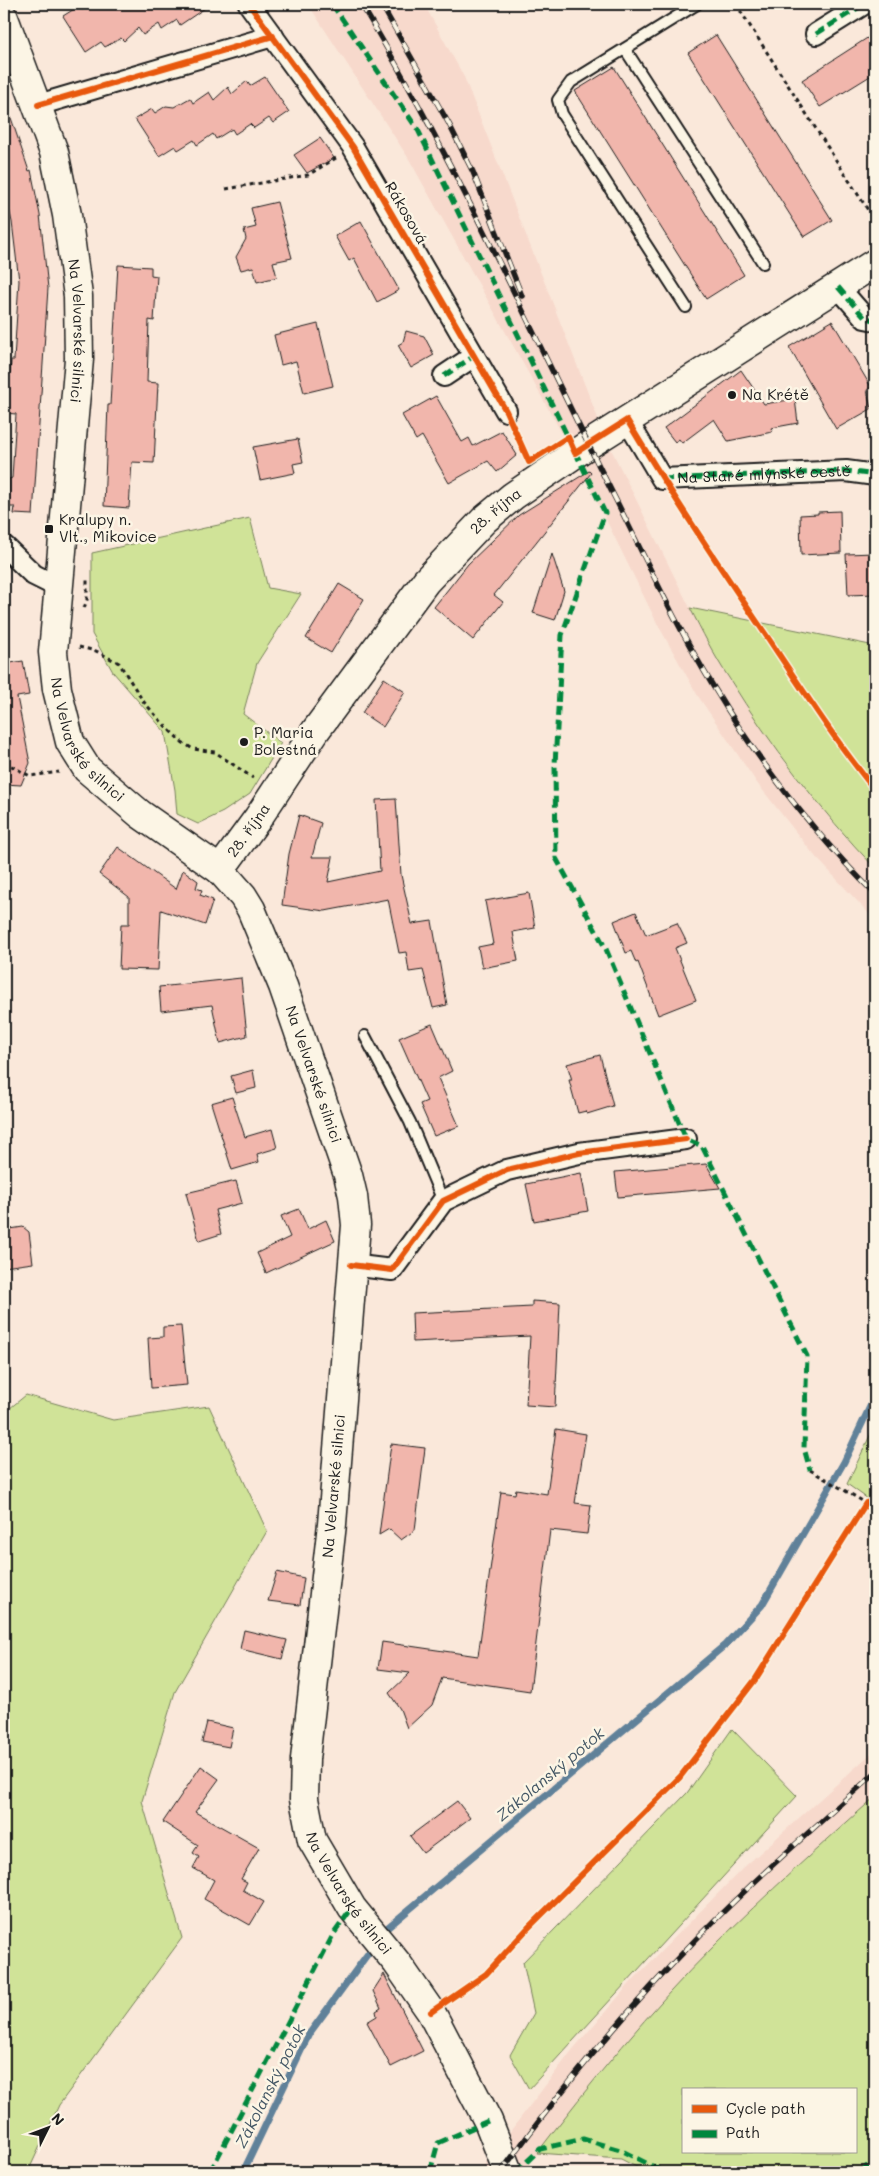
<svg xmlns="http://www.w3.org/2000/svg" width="879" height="2176" font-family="Mali,sans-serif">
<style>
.built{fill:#f7d9cc}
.green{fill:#d0e398;stroke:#76805a;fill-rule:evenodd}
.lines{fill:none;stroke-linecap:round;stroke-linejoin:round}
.stream{stroke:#608199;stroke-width:7}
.building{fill:#f1b6ac;stroke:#1c1c1c}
.lane-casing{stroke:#1c1c1c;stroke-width:14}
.street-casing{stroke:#1c1c1c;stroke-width:24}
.secondary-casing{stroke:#1c1c1c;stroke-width:31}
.path{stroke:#1c1c1c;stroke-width:3;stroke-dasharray:4 4;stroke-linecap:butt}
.lane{stroke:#fcf5e5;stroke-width:10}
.street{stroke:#fcf5e5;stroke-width:20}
.secondary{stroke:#fcf5e5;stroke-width:28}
.rail-casing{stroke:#1c1c1c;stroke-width:5.5}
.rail{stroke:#fcf5e5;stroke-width:4;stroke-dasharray:11;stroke-linecap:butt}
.quiet{stroke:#00873e;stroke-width:5;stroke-dasharray:10 5;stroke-linecap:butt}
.cycleway-casing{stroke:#fcf5e5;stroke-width:9}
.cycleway{stroke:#e8590c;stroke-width:6}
.poi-dot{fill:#1c1c1c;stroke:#fcf5e5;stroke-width:2}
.labels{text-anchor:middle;stroke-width:5;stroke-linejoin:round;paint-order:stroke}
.street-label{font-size:15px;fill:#1c1c1c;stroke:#fcf5e5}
.poi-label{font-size:15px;fill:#1c1c1c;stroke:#fcf5e5;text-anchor:start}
.water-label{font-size:16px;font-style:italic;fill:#445765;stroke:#fcf5e5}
</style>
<rect width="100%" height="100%" fill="#fae8da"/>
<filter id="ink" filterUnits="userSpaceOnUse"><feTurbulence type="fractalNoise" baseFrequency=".02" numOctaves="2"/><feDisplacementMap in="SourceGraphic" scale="10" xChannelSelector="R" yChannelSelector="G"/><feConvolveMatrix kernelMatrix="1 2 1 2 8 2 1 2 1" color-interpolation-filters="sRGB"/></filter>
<g filter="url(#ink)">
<g class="built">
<polygon points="308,4 424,4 464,77 606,439 690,608 728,677 785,762 841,832 875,868 875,920 814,855 757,783 698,696 658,625 574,455 409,159"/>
<polygon points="875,1750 875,1797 766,1895 659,2004 602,2070 523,2172 479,2172 574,2048 633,1980 742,1869"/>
</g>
<g class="green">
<polygon points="250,518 268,588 301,594 257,663 243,714 281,743 250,794 223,812 198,824 177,814 175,790 165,732 113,672 92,634 92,553"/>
<path d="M690 608 875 646V868C820 810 771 746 729 678 714 656 702 631 690 608Z"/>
<polygon points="26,1395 113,1420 209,1406 267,1531 175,1692 142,1801 182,1938 59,2105 28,2172 4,2172 4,1413"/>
<polygon points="875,1425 875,1493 868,1499 847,1484"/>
<polygon points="732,1729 797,1796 529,2089 510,2055 534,2013 523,1962 687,1793"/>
<path d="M875 1797V2172H646L621 2159 537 2153C592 2081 650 2010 714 1946 766 1894 820 1846 875 1797ZM683 2090H855V2152H683Z"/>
</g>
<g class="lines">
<g class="stream">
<polyline points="382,1936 387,1928 725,1645 762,1605 844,1462 875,1396"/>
<polyline points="243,2172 309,2034 375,1944"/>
</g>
</g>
<g class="building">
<polygon points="92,4 211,4 180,25 177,20 162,30 159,24 143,35 138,28 124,41 121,38 105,47 101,42 86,52 63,16 79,6 82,10"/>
<polygon points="875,33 875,73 820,107 802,80"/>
<polygon points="716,35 832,220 804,237 688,53"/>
<polygon points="614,67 744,275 706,299 575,91"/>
<polygon points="265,77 289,112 273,123 269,118 254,128 250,124 235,134 232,129 216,139 213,134 197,145 194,140 178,150 175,146 159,156 135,119 152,109 155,113 166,106 174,107 190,98 193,103 209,92 214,100 228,87 232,94 247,81 250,86"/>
<polygon points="7,106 29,171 31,170 40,215 48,288 33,515 14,514 15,507 9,507 9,479 12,478 16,414 5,413 4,373 10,373 11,360 14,360 19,281 12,222 4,186 4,107"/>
<polygon points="320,138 334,158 307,173 294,155"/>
<polygon points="277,202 292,258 273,262 277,277 257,282 253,267 241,270 236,257 246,239 244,230 256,227 251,208"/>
<polygon points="361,221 399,290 377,302 354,258 349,261 335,236"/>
<polygon points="118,265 151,267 151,275 157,276 154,321 149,320 147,382 158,383 154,463 132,462 129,508 104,506 108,405 110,405"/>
<polygon points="832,321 871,387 867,390 871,409 836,429 789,347"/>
<polygon points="318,324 333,386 304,393 296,361 281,365 274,335"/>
<polygon points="406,331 424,336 434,355 411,368 398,345 403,342"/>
<polygon points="741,370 764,404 795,399 798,423 771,428 772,432 728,441 714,419 682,443 679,439 675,442 664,428"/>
<polygon points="436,396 462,442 469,438 473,446 502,431 517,455 497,472 488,461 449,483 422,436 416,440 402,415"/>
<polygon points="298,439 303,462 293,464 295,473 260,480 253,447"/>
<polygon points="589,471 591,473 494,595 503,602 473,640 434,607 468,564 519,515"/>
<polygon points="840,511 841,553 801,555 800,515 818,514 818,512"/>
<polygon points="875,553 875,594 848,595 846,554"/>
<polygon points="552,554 564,591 555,620 533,613"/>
<polygon points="339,584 364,599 331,653 306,638"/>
<polygon points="23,661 29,695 17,697 30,763 21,785 4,784 4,664"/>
<polygon points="384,678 405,692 383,727 362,713"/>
<polygon points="396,799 401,875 412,924 432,921 447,1005 433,1008 423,970 409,972 406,952 399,953 388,899 325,911 282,905 289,854 299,815 321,823 312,857 333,857 328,882 380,871 376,800"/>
<polygon points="118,847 176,889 183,870 198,881 196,888 202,890 200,895 213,900 205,925 161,910 158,970 119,969 121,924 129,924 129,897 99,874"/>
<polygon points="529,893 535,928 513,932 518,961 482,968 478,947 493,944 485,901"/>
<polygon points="636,912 646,935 677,923 687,943 675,948 696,1000 658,1015 638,962 636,963 631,951 626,953 614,921"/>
<polygon points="241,978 247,1036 220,1043 212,1005 161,1011 159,987"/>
<polygon points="432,1024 452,1071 438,1078 459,1126 434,1136 420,1104 427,1101 399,1038"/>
<polygon points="600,1055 613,1106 587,1114 586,1111 578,1113 569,1080 572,1080 567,1064"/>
<polygon points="253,1070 256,1088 236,1093 231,1076"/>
<polygon points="232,1097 245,1137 272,1129 277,1148 257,1154 259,1162 232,1170 211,1103"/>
<polygon points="706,1164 720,1188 618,1197 615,1172"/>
<polygon points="581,1173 588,1211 534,1221 526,1184"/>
<polygon points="236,1181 242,1203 215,1210 221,1234 199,1241 186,1193"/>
<polygon points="299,1209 308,1229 326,1220 335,1241 266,1273 257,1253 290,1237 281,1216"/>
<polygon points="23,1227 29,1232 33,1263 4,1267 4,1230"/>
<polygon points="532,1301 560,1303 555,1407 526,1405 530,1336 413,1342 412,1313 532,1307"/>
<polygon points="181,1326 187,1385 151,1388 148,1338 163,1337 163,1327"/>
<polygon points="556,1429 586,1434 575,1503 591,1505 587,1534 550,1530 530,1691 442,1678 432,1705 407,1728 400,1709 389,1693 410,1673 378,1669 382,1642 478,1656 501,1492 515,1494 516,1489 547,1494"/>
<polygon points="391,1444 425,1448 415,1530 401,1540 389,1529 379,1535"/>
<polygon points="277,1572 304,1578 300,1605 268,1601"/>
<polygon points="244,1630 287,1640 282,1659 240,1649"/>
<polygon points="207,1722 233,1728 229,1747 202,1742"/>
<polygon points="201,1766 219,1779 195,1812 259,1848 241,1879 247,1882 243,1890 264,1902 250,1925 204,1899 214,1880 193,1868 199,1857 193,1853 198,1845 163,1822"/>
<polygon points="457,1801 470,1818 423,1853 410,1836"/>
<polygon points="384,1974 423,2051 391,2067 367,2022 377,2016 376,2011 381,2008 373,1991"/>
</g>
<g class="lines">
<defs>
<g id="lane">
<polyline points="625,49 763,263"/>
<polyline points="686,307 562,114 558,100 571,82 697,4"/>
<polyline points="365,1036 410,1122 443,1201"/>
</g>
<g id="street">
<polyline points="249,4 353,147 506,411"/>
<polyline points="816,34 864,4"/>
<polyline points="38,105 273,36"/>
<polyline points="838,287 865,318 875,320"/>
<polyline points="444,376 474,356"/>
<path id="s1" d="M627 420 662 479 846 471 875 475"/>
<polyline points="4,546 34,575 58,587"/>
<polyline points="351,1265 392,1270 443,1201 507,1170 579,1153 686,1139"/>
</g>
<g id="secondary">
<path id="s2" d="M4 18 54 152 67 215 78 296 79 359 53 652 57 689 70 742 87 769 140 814 220 870 243 896 251 909 283 986 348 1175 353 1196 356 1225 332 1524 305 1759 304 1799 312 1840 352 1908 397 1963 431 2012 488 2121 508 2172"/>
<path id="s3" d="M220 870 258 818 316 730 426 581 484 520 513 496 588 445 875 263"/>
</g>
</defs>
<use href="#lane" class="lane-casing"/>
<use href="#street" class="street-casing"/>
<use href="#secondary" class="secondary-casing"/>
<g class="path">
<polyline points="736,4 875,221"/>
<polyline points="226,189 308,175 336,158"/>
<polyline points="515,431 526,457"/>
<polyline points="84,608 87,600 87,577"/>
<polyline points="79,647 96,651 119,663 143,701 168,729 182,742 193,749 215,752 253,778"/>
<polyline points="4,762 30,776 59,772"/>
<polyline points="810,1470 866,1503"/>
</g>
<use href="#lane" class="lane"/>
<use href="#street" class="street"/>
<use href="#secondary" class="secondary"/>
<defs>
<g id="rail">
<path d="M361 4C457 164 533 336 617 502 648 564 677 627 713 686 758 761 813 832 875 894"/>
<polyline points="381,4 449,124 473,172 522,296"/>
<path d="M501 2172C561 2089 628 2009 700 1935 756 1878 816 1826 875 1773"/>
</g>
</defs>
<use href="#rail" class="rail-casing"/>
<use href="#rail" class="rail"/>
<g class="quiet">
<polyline points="332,4 418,130 605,513 562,635 555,765 556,858 606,949 686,1139 702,1146 807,1356 804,1448 810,1470"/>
<polyline points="816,34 864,4"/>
<polyline points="838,287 865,318 875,320"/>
<polyline points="444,376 474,356"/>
<polyline points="662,479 846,471 875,475"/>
<polyline points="210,2172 333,1935 352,1908"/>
<polyline points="430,2172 438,2143 488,2121"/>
<polyline points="516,2172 540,2149 583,2139 620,2150 658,2169 660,2172"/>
<polyline points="860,2172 875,2160"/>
</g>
<defs>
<g id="cycleway">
<path d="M249 4 353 147 506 411 529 462 568 437 575 453 627 420C671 494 719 566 768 638 802 689 836 742 875 790"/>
<polyline points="38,105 273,36"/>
<polyline points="351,1265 392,1270 443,1201 507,1170 579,1153 686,1139"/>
<polyline points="431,2012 486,1974 528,1928 680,1777 755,1680 866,1503 875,1501"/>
</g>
</defs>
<use href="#cycleway" class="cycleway-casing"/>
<use href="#cycleway" class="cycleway"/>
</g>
</g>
<g class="poi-dot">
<circle cx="732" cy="395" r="5"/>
<rect x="44" y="524" width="10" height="10" rx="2.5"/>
<circle cx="244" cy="742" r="5"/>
</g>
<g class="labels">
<g class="street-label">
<text transform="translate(406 213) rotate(60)" y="5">Rákosová</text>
<text dy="5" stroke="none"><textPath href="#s2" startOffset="324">Na Velvarské silnici</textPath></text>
<text dy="5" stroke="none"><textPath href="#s1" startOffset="171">Na Staré mlýnské cestě</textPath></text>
<text dy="5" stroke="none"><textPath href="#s3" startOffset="454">28. října</textPath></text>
<text dy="5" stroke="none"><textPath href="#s2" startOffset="744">Na Velvarské silnici</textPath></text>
<text dy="5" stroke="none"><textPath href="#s3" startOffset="49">28. října</textPath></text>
<text dy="5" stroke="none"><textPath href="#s2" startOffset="1164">Na Velvarské silnici</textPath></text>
<text transform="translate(334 1486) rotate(-85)" y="5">Na Velvarské silnici</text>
<text dy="5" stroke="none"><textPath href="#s2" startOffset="2004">Na Velvarské silnici</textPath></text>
</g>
<g class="poi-label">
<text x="742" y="400">Na Krétě</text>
<text x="59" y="525">Kralupy n.<tspan x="59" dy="17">Vlt., Mikovice</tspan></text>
<text x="254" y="738">P. Maria<tspan x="254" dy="17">Bolestná</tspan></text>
</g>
<g class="water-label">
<text transform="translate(550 1774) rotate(-40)" y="6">Zákolanský potok</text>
<text transform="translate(270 2086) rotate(-63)" y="6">Zákolanský potok</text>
</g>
</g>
<rect width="879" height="2176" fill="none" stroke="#fcf5e5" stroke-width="20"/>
<rect x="10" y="10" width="859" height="2156" fill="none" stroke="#1c1c1c" stroke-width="2" filter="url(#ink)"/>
<rect x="682" y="2088" width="175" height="65" fill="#fcf5e5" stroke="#a29e95"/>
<rect x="692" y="2105" width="25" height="8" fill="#e8590c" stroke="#a29e95"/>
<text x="726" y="2114" font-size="15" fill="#1c1c1c">Cycle path</text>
<rect x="692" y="2130" width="25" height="8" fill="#00873e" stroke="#a29e95"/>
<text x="726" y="2138" font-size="15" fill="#1c1c1c">Path</text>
<g transform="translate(48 2128) rotate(48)" stroke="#fcf5e5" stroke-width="4" paint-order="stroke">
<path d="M0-4L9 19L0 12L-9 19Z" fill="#1c1c1c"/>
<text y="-8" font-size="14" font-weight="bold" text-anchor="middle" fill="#1c1c1c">N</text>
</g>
</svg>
